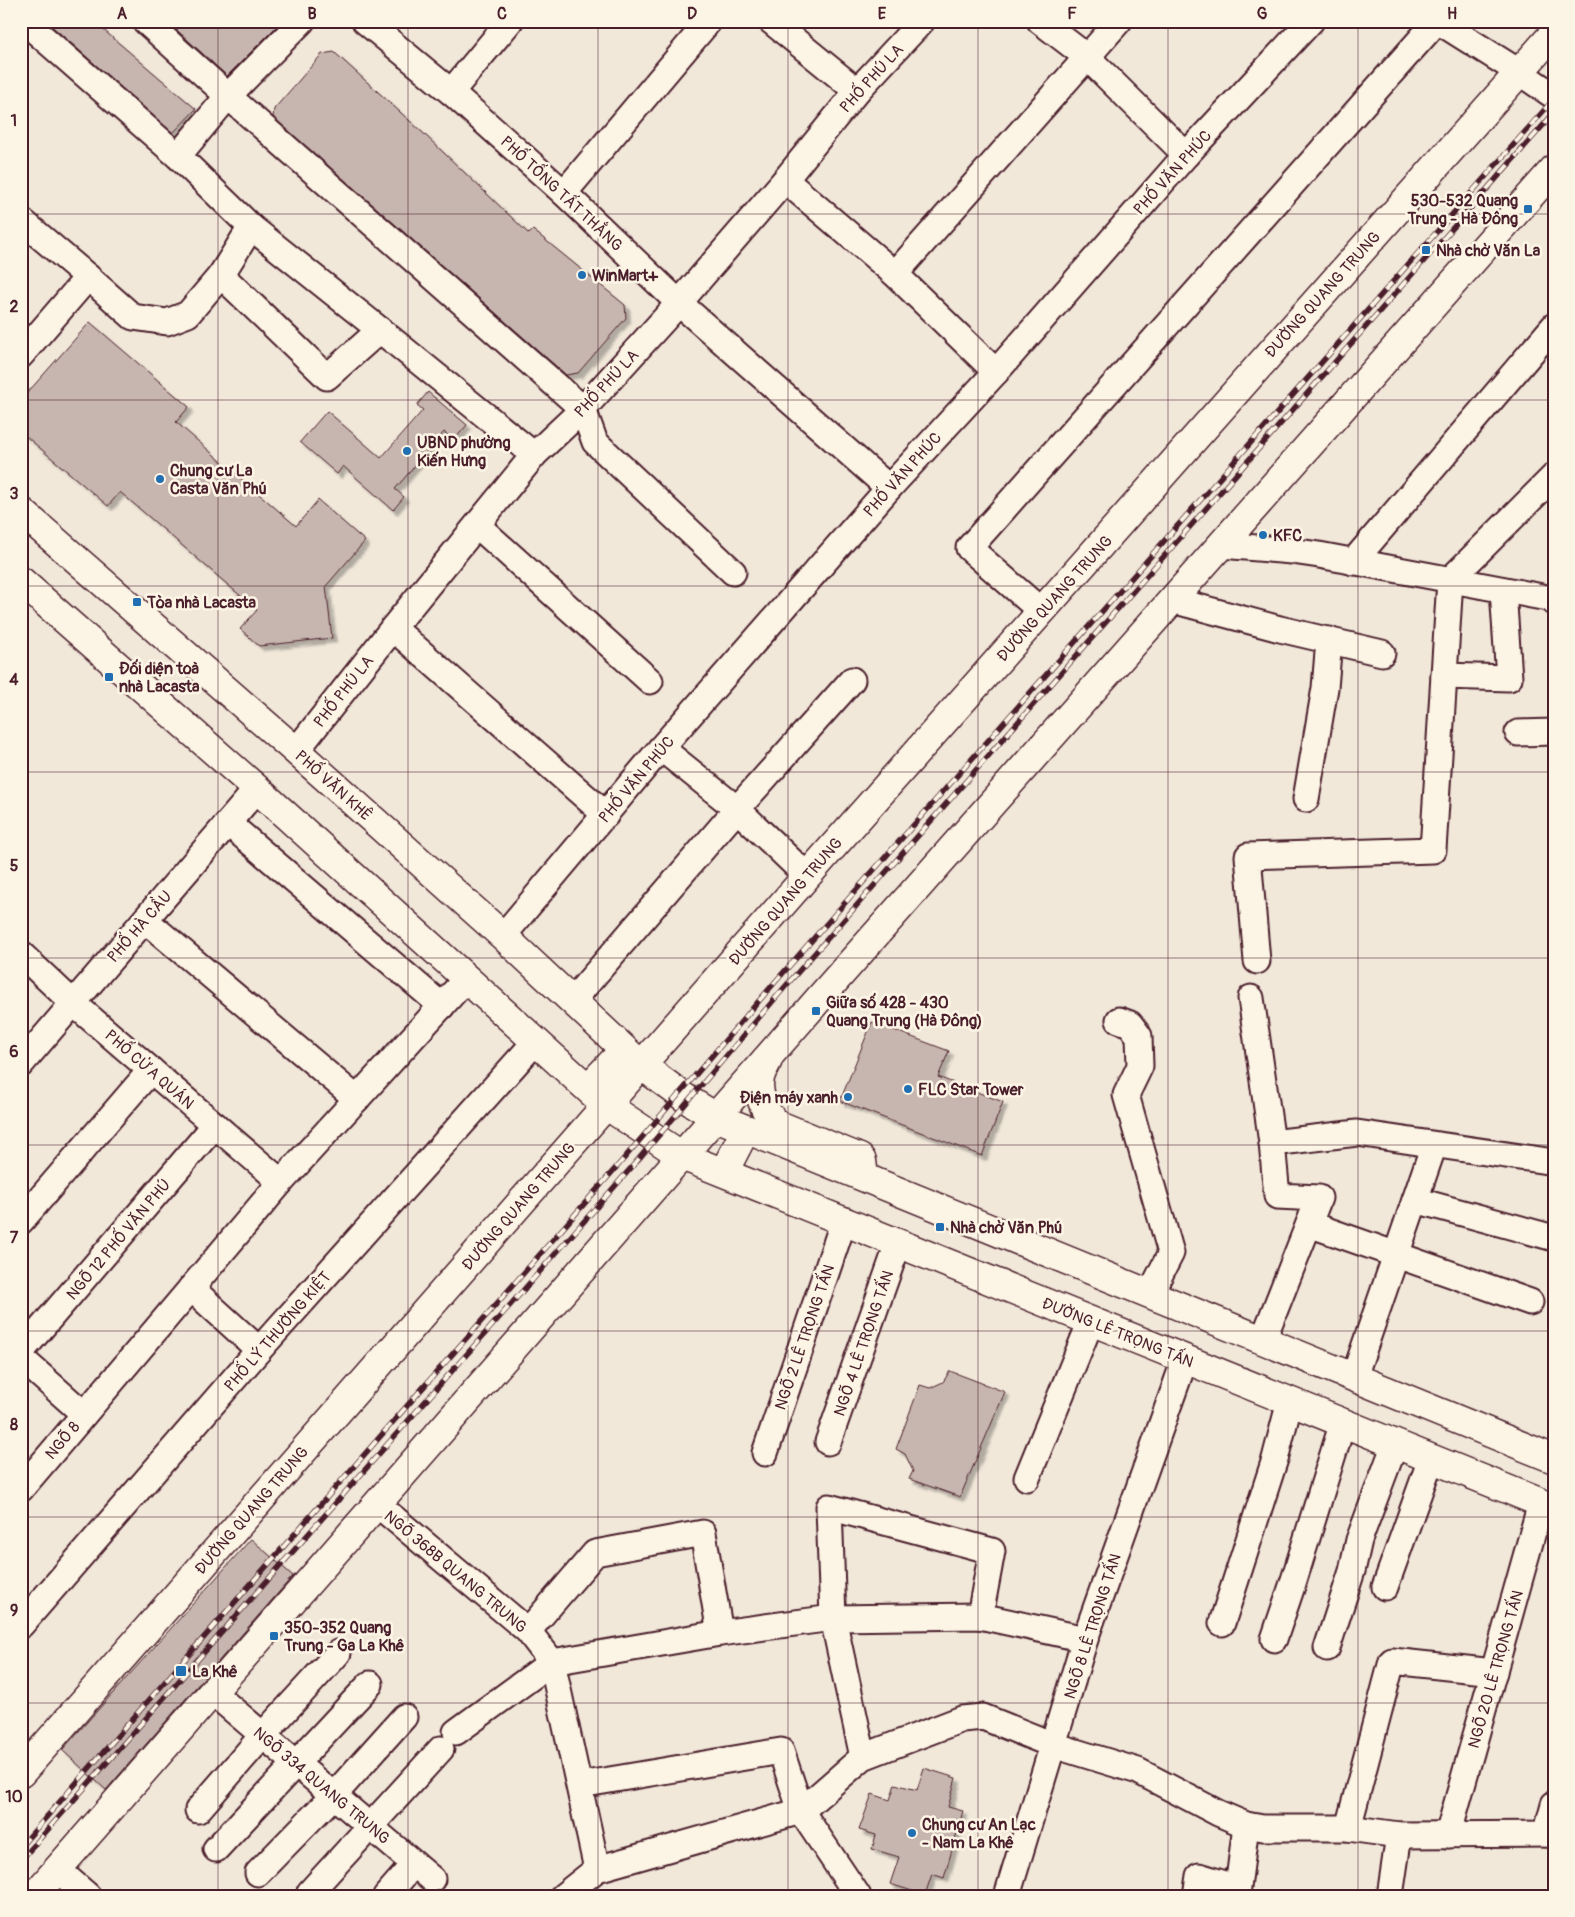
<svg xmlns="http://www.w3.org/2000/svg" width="1575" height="1917" font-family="Pangolin,sans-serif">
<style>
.built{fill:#e4d9cd}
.building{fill:#c7b6af;stroke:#4a1f2b;filter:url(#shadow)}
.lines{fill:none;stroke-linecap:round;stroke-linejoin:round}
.minor-casing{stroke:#4a1f2b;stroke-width:29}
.major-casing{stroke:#4a1f2b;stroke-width:31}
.highway-casing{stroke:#4a1f2b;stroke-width:31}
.minor{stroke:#fcf5e5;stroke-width:25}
.major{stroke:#fcf5e5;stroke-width:28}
.highway{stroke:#fcf5e5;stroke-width:28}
.rail-casing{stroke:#4a1f2b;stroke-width:5.5}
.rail{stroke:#fcf5e5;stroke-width:4;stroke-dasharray:11;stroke-linecap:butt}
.grid{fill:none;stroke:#4a1f2b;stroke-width:1;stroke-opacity:0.55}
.poi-dot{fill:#1f6fb2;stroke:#fcf5e5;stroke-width:2}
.labels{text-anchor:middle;stroke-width:5;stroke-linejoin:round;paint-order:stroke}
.street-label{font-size:16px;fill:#4a1f2b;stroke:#fcf5e5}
.poi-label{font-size:16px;font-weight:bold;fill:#4a1f2b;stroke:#fcf5e5;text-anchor:start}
.neatline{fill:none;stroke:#4a1f2b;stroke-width:2}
.grid-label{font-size:16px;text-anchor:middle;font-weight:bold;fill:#4a1f2b}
</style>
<defs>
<filter id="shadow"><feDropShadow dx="4.5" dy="4.5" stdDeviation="1" flood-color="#0004"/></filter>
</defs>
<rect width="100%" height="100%" fill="#f1e8da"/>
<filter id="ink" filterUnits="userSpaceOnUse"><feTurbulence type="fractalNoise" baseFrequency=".02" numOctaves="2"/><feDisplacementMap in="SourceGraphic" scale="10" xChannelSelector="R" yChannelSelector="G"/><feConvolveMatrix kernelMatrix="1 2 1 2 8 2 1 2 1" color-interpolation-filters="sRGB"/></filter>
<g filter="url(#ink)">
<polygon class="built" points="21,976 26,980 28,1017 21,1024"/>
<g class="building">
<polygon points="46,21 93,21 196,109 173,133"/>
<polygon points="167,21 282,21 227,76"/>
<polygon points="334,52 422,132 529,234 533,230 625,305 626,318 578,373 566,375 273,117 274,109 322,54"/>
<polygon points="90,322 189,407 176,422 296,526 318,500 365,541 326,586 332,638 259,646 240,629 257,610 120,492 108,506 21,432 21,400"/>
<polygon points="428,392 467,425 454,440 444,432 395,489 404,497 393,510 343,466 337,474 300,442 327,411 381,458 423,410 417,405"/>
<polygon points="872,1022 949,1051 938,1077 1003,1102 982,1156 840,1101"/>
<polygon points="950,1371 1005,1392 960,1497 909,1479 913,1471 905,1454 896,1449 920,1385 930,1388 943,1382"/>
<polygon points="251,1539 293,1576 106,1790 62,1750"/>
<polygon points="924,1768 956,1778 948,1807 963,1811 944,1878 932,1874 925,1895 890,1884 899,1857 872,1849 876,1835 859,1830 872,1794 890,1800 895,1784 917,1790"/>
</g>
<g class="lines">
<defs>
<g id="minor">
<polyline points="145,21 228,96 583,409 595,442 733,572"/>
<polyline points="365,21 451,92 564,193 679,303 889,488"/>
<polyline points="771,21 857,91"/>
<polyline points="1040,21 1087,57 1186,155"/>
<polyline points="1438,21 1519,72 1554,96"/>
<polyline points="451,92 510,21"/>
<polyline points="178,156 228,96 302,21"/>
<polyline points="785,180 895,274 996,372"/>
<polyline points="564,193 709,21"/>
<polyline points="21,220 88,277"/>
<polyline points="251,227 380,330 534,455"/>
<polyline points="895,274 1119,21"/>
<polyline points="221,275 327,377 380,330"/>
<polyline points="21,355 88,277 133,317 167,322 188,314 221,275 251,227 178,156 24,21"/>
<polyline points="478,526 650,681"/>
<polyline points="1221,545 1292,551 1319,555 1553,599 1554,602"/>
<polyline points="1353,562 1554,326"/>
<polyline points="1450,580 1554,476"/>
<polyline points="1172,600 1280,629 1382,653"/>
<polyline points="1041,611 969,548 1437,21"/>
<polyline points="393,628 606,815"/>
<polyline points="1444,676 1509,678 1503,590"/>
<polyline points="1518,733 1554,732"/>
<polyline points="661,748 737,809 807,876"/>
<polyline points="296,751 393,628 534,455 583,409 679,303 785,180 857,91 922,21"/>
<polyline points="1306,799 1325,688 1329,640"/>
<polyline points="228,823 442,1006"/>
<polyline points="145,920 357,1099"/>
<polyline points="503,936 661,748 889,488 996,372 1186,155 1311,21"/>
<polyline points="21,954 73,1003 281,1182"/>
<polyline points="1257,961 1248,856 1433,850 1450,580"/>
<polyline points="1251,998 1272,1143 1277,1196 1319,1198 1263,1340"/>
<polyline points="573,1000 737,809 852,680"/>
<polyline points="1119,1020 1130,1024 1139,1036 1140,1066 1126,1095 1171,1253 1150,1294"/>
<polyline points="21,1064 257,789"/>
<polyline points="1272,1143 1357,1133 1554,1162"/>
<polyline points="1415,1200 1554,1238"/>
<polyline points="21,1221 151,1070"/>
<polyline points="1309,1224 1530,1302"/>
<polyline points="191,1288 259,1350"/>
<polyline points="21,1352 215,1125"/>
<polyline points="21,1358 84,1414"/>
<polyline points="1354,1377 1434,1145"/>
<polyline points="828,1442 898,1244"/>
<polyline points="765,1453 844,1220"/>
<polyline points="1027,1478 1091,1321"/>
<polyline points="21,1489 281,1182 467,978"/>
<polyline points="377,1504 528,1631 552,1662 597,1869"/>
<polyline points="1385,1587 1431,1459"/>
<polyline points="1222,1623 1275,1459 1290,1401"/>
<polyline points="21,1625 259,1350 536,1041"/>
<polyline points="528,1631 595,1553 703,1533 720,1633"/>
<polyline points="1274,1639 1293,1583 1343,1422"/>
<polyline points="1327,1648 1352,1571 1359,1540 1395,1444"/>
<polyline points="212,1692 432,1879"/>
<polyline points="456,1732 552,1662 720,1633 833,1618 980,1616 1085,1639"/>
<polyline points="863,1757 833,1618 829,1507 992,1551 980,1616"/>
<polyline points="580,1785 781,1751 801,1811 858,1896"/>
<polyline points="198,1810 263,1735 338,1653"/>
<polyline points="1348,1828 1392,1661 1494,1672"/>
<polyline points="1546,1834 1554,1804"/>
<polyline points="1448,1835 1541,1503"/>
<polyline points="216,1849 370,1684"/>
<polyline points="57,1869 88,1896"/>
<polyline points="258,1873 334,1795 404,1717"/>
<polyline points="310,1892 441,1749"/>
<polyline points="386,1896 414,1864"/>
<polyline points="563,1896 597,1869 801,1811 863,1757 962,1719 983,1717 1053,1745 1138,1771 1218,1813 1246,1825 1263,1828 1348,1828 1399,1835 1554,1834"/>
<polyline points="1007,1896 1085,1639 1185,1359"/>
<polyline points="1196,1896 1199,1876 1238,1888 1246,1825"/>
<polyline points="1390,1896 1399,1835"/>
</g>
<g id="major">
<polyline points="21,511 296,751 503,936 641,1065 688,1100 716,1117 1554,1459"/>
<polyline points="21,581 257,789 606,1105 682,1156 1554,1508"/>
<polyline points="588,1088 624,1050"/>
<polyline points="724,1172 746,1129"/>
</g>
<g id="highway">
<path d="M768 1060C765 1066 761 1072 760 1078 756 1093 766 1112 774 1123L860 1158 862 1161 864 1177"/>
<polyline points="21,1773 807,876 1554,33"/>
<polyline points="34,1896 824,993 1554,169"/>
</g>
</defs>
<use href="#minor" class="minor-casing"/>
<use href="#major" class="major-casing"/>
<use href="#highway" class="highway-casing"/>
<use href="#minor" class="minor"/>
<use href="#major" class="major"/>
<use href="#highway" class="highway"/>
<defs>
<g id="rail">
<polyline points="21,1846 621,1162 776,981 1554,99"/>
<polyline points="21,1860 631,1168 784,988 1554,113"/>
</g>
</defs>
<use href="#rail" class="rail-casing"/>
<use href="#rail" class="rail"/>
</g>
</g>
<path class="grid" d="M218 21V1896M408 21V1896M598 21V1896M788 21V1896M978 21V1896M1168 21V1896M1358 21V1896M21 214H1554M21 400H1554M21 586H1554M21 772H1554M21 958H1554M21 1145H1554M21 1331H1554M21 1517H1554M21 1703H1554"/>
<g class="poi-dot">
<rect x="1523" y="204" width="10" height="10" rx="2.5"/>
<rect x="1421" y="245" width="10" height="10" rx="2.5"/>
<circle cx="582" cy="275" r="5"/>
<circle cx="407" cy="451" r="5"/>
<circle cx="160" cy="479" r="5"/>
<circle cx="1263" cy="535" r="5"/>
<rect x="132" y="597" width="10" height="10" rx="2.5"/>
<rect x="104" y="672" width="10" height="10" rx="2.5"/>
<rect x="811" y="1006" width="10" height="10" rx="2.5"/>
<circle cx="908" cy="1089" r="5"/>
<circle cx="848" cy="1097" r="5"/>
<rect x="935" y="1222" width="10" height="10" rx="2.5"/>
<rect x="269" y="1631" width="10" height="10" rx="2.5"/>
<rect x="175" y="1665" width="12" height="12" rx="2.5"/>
<circle cx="912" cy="1833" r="5"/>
</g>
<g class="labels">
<g class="street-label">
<text transform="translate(871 78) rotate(-48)" y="6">PHỐ PHÚ LA</text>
<text transform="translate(1172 172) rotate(-48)" y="6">PHỐ VĂN PHÚC</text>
<text transform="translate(562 193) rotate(43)" y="6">PHỐ TỐNG TẤT THẮNG</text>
<text transform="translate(1322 294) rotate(-48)" y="6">ĐƯỜNG QUANG TRUNG</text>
<text transform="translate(606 383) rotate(-47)" y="6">PHỐ PHÚ LA</text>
<text transform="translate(902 474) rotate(-48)" y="6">PHỐ VĂN PHÚC</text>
<text transform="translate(1054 598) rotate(-48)" y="6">ĐƯỜNG QUANG TRUNG</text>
<text transform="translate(343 691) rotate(-52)" y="6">PHỐ PHÚ LA</text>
<text transform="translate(636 779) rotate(-50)" y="6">PHỐ VĂN PHÚC</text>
<text transform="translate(334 785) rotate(42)" y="6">PHỐ VĂN KHÊ</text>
<text transform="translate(785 901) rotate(-49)" y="6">ĐƯỜNG QUANG TRUNG</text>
<text transform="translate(139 926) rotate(-49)" y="6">PHỐ HÀ CẦU</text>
<text transform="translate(150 1069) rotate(41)" y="6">PHỐ CỬA QUÁN</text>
<text transform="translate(518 1206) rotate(-49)" y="6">ĐƯỜNG QUANG TRUNG</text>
<text transform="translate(118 1239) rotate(-50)" y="6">NGÕ 12 PHỐ VĂN PHÚ</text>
<text transform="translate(277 1331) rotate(-49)" y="6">PHỐ LÝ THƯỜNG KIỆT</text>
<text transform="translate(1118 1332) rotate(22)" y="6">ĐƯỜNG LÊ TRỌNG TẤN</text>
<text transform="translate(804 1337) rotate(-71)" y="6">NGÕ 2 LÊ TRỌNG TẤN</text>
<text transform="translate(863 1343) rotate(-71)" y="6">NGÕ 4 LÊ TRỌNG TẤN</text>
<text transform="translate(62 1440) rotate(-50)" y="6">NGÕ 8</text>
<text transform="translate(251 1510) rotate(-49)" y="6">ĐƯỜNG QUANG TRUNG</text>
<text transform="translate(456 1571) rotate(40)" y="6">NGÕ 368B QUANG TRUNG</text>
<text transform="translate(1092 1626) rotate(-72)" y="6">NGÕ 8 LÊ TRỌNG TẤN</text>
<text transform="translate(1495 1669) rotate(-74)" y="6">NGÕ 20 LÊ TRỌNG TẤN</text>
<text transform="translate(322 1785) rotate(40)" y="6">NGÕ 334 QUANG TRUNG</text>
</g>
<g class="poi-label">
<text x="1518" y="206" text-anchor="end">530-532 Quang<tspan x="1518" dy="18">Trung - Hà Đông</tspan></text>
<text x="1436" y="256">Nhà chờ Văn La</text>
<text x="592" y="281">WinMart+</text>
<text x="417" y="448">UBND phường<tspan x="417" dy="18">Kiến Hưng</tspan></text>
<text x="170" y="476">Chung cư La<tspan x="170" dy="18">Casta Văn Phú</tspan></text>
<text x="1273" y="541">KFC</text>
<text x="147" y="608">Tòa nhà Lacasta</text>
<text x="119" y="674">Đối diện toà<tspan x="119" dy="18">nhà Lacasta</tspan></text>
<text x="826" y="1008">Giữa số 428 - 430<tspan x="826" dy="18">Quang Trung (Hà Đông)</tspan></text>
<text x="918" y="1095">FLC Star Tower</text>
<text x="838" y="1103" text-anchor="end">Điện máy xanh</text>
<text x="950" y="1233">Nhà chờ Văn Phú</text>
<text x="284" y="1633">350-352 Quang<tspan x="284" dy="18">Trung - Ga La Khê</tspan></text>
<text x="192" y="1677">La Khê</text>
<text x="922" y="1830">Chung cư An Lạc<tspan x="922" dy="18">- Nam La Khê</tspan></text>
</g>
</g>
<rect width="1575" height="1917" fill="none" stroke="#fcf5e5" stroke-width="55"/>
<rect x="28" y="28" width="1520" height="1862" class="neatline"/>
<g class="grid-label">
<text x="122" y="19">A</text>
<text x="312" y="19">B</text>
<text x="502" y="19">C</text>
<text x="692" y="19">D</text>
<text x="882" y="19">E</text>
<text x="1072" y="19">F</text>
<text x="1262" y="19">G</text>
<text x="1452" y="19">H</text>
<text x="14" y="126">1</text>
<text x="14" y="312">2</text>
<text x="14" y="499">3</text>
<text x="14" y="685">4</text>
<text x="14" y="871">5</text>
<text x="14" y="1057">6</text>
<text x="14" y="1243">7</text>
<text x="14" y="1430">8</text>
<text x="14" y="1616">9</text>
<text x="14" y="1802">10</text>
</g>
</svg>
